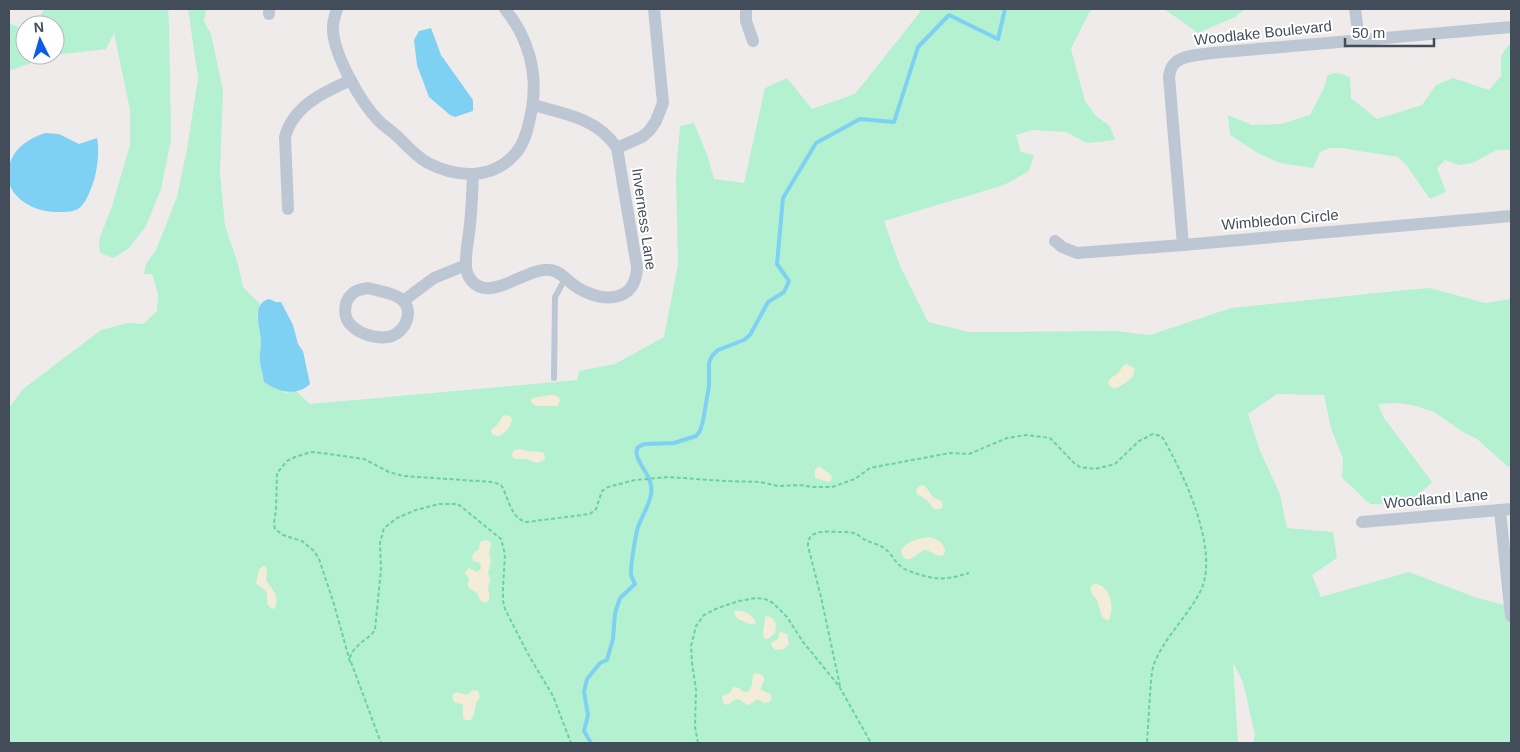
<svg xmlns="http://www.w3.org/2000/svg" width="1520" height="752" font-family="Helvetica,sans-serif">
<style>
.green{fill:#b4f1d0}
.sand{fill:#f2ecd9}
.water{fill:#7ed1f2}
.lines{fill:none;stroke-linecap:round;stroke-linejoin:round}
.stream{stroke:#7ed1f2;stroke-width:4}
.path{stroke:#6ad1a6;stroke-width:2;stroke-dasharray:4 2.5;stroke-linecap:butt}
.lane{stroke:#bdc7d3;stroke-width:6}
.street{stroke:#bdc7d3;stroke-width:12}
.labels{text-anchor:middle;stroke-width:4;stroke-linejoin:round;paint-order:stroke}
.street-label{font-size:15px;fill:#434d5a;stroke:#fff}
</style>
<rect width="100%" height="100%" fill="#efebeb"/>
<g class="green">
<polygon points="45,9 168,9 169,21 171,140 161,189 146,226 128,249 113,258 100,253 99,240 112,206 130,145 130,110 114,33 106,49 55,55 55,25 33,25"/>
<polygon points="188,9 206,9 204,21 211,34 223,90 220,173 225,226 238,264 243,287 260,304 257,314 261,341 260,360 285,393 296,391 310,404 577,380 579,371 615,364 664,337 678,264 676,175 680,126 694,123 708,157 714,179 744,183 765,88 787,78 812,109 855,94 920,12 919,9 1097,9 1090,11 1071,49 1085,101 1096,116 1110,126 1115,140 1087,143 1066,132 1032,130 1016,135 1021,152 1034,155 1029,171 1004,185 884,221 900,266 928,322 969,332 1115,331 1150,335 1231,308 1406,290 1430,288 1485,303 1511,299 1511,467 1507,466 1477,439 1463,432 1434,412 1416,406 1399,403 1378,404 1384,418 1432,482 1407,505 1370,504 1342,478 1343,459 1331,428 1324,395 1277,394 1248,414 1260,451 1280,494 1287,528 1333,532 1337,558 1312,575 1321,597 1409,572 1477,598 1505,605 1511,616 1511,743 1253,743 1255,735 1243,682 1233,663 1238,743 9,743 9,408 23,389 101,330 128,323 143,324 157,311 158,293 152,274 144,274 146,264 156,250 177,197 187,149 198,78"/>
<polygon points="1164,9 1245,9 1235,17 1198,33"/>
<polygon points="9,23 25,30 25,55 54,55 9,71"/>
<path d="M1508 45H1511V150H1497L1483 157 1473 163 1459 165 1445 160 1437 168 1446 192 1430 199 1407 166 1398 157 1341 148H1330L1320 152 1313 168 1280 163 1258 153 1230 135 1228 115 1252 125 1281 124 1310 115 1324 88 1327 76C1335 70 1342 74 1350 77L1351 98 1377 119 1422 105 1436 85 1453 78 1489 90 1501 76V56Z"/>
</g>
<g class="sand">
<path d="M1127 364 1134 368C1137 377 1126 382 1119 387 1115 389 1110 388 1108 383L1110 379 1118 373 1123 366Z"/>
<path d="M550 395C555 395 559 395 560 401L557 406H536L531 402 532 398Z"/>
<path d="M507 415 512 418C512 426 506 433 499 436L492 435 491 430 497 425 503 416Z"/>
<polygon points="518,449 528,451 543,452 545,456 544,460 538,463 526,459 515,459 512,456 513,451"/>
<polygon points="819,466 831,475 832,478 831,481 828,482 815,478 815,470"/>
<polygon points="920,485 925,486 933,497 942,501 943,505 941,509 934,509 927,500 917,494 916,490"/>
<path d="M929 537C937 539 944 542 945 551L944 555C936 558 933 551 925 550 919 550 905 571 901 550 907 541 919 538 929 537Z"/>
<path d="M485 540 489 541 491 544 489 553 491 563 488 573 490 580 488 589 490 598 488 601 484 603 480 600 477 593 469 588 468 585 469 579 465 573 466 571 469 568 477 572 481 569 480 563 473 561C471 554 474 553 479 549L480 542Z"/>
<path d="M263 566H265L267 570 266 581C273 589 281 599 274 609L271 608 267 604V592L256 583 259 569Z"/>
<path d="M1094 584C1110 583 1116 610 1108 621L1102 617 1097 600 1092 594 1090 587Z"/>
<path d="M735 611C744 610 753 615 756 623L752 625 738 619 734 614Z"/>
<path d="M768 616 772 618 776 624 775 633 768 639 764 638C762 632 765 624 765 617Z"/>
<polygon points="782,632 787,634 789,644 784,649 776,650 772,647 771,643 778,639 779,633"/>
<path d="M755 673 760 674 764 677C765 683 760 685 761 690L770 694 772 699 769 702 764 703 757 699 751 704 749 705C737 701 741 694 728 705L723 703 722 696 730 693 733 687 739 688 744 692 749 691 752 685 753 675Z"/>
<polygon points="473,690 478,691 480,697 476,703 474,714 471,720 465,720 463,718 463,705 454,702 452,695 456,692 467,695"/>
</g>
<g class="water">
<polygon points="431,28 441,55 473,100 473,111 455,117 450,115 429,97 417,65 414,40 419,31"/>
<path d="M45 133 59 134 79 144 97 138C100 151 97 174 92 186 89 194 85 204 78 209 73 212 65 212 59 212 41 213 15 203 9 183 8 180 9 175 9 172 9 151 27 139 45 133Z"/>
<path d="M269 299 276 302H281L293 325 298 344 303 351 310 384C296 397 278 392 264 382 263 375 261 368 260 362 259 355 261 348 261 342 261 329 250 304 269 299Z"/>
</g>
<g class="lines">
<path class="stream" d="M591 743 584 731 588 715 584 692 587 679 600 663 607 660 613 639 615 613 620 598 635 584C634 581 631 577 631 574 630 568 636 533 638 527 642 516 649 506 651 494 652 490 651 483 649 479 646 470 625 448 645 444L674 443 696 436 700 431 703 421 709 386V363L712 356 718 350 744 340 750 335 768 302 784 292 789 281 777 264 783 198 816 143 860 119 894 122 918 47 949 15 998 39 1005 9"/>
<g class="path">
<path d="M350 658C353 645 368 640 375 630L381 569 380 543 384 528 397 518 416 510 439 504H458L501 539 505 554 503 588V601L505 609 528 654 553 696 571 743"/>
<path d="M350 662 334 604 319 559 314 551 302 541 283 535 275 529 274 523 276 509 277 473 287 461 295 457 311 452 322 453 364 459 389 472 403 476 493 482 501 485C509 497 510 519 527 522L590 514 596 509 602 491 608 487 635 480 668 477 725 481 760 482 778 486 800 485 813 487H832L855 479 870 468 875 467 950 453 969 454 1007 438 1026 435 1050 438 1075 464 1080 467 1095 469 1115 464 1139 441 1153 434 1161 436 1164 440C1184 475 1222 554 1199 594 1186 618 1164 638 1154 664 1151 673 1151 684 1150 694 1149 710 1148 727 1147 743"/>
<polyline points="351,662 381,743"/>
<path d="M840 686 821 597 808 546C807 528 829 532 841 532 845 532 853 532 856 534 859 535 862 539 866 540 871 543 878 544 884 548 895 556 894 565 909 571 935 580 943 581 969 573"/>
<polyline points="698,743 695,727 696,690 692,663 691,646 696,626 704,615 718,608 739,601 756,598 765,599 773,603 787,617 803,642 839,686 871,743"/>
</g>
<polyline class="lane" points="554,378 555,297 565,279"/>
<g class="street">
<polyline points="269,9 269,14"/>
<path d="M337 9C335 16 332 23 333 31 335 57 361 103 379 121 385 127 393 132 399 138 408 147 417 157 428 163 457 178 492 180 515 154 526 142 529 123 532 108 538 72 528 37 505 9"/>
<polyline points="746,9 746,21 753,41"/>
<polyline points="1355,9 1359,40"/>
<polyline points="617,148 642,137 649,131 656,121 663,103 654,9"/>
<path d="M473 175C472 191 472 208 470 224 469 238 465 252 466 266 466 269 467 273 469 277 487 307 525 267 549 270 560 270 568 282 578 288 602 302 636 304 637 267L617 148C597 118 565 114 533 105"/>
<path d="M288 209 285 137C293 106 324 92 351 80"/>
<polyline points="1055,241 1062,247 1077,253 1183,245 1511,216"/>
<path d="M1183 245 1169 77C1171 54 1194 56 1212 53L1511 27"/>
<path d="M368 288C378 291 392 292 401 299 415 310 406 330 392 336 380 340 361 335 352 326 343 319 343 303 351 295 355 290 362 289 368 288Z"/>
<polyline points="403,301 434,278 466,265"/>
<polyline points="1500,511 1511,616"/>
<polyline points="1362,522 1511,509"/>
</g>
</g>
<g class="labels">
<g class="street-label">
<text transform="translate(1263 33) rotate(-6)" y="5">Woodlake Boulevard</text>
<text transform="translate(644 219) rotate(82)" y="5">Inverness Lane</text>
<text transform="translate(1280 220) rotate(-5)" y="5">Wimbledon Circle</text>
<text transform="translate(1436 499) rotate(-5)" y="5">Woodland Lane</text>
</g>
</g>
<rect width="1520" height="752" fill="none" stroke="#434d5a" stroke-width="20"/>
<g transform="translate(40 40) rotate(355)"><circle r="24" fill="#ffffff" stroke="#b4b8bd"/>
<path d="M0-4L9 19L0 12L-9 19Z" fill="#0b5ce8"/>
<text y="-8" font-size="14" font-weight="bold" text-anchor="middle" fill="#434d5a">N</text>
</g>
<path d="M1345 38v8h89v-8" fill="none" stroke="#434d5a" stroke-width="2.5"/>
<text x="1352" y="38" font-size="15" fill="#434d5a" stroke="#ffffff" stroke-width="4" paint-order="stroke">50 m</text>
</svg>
